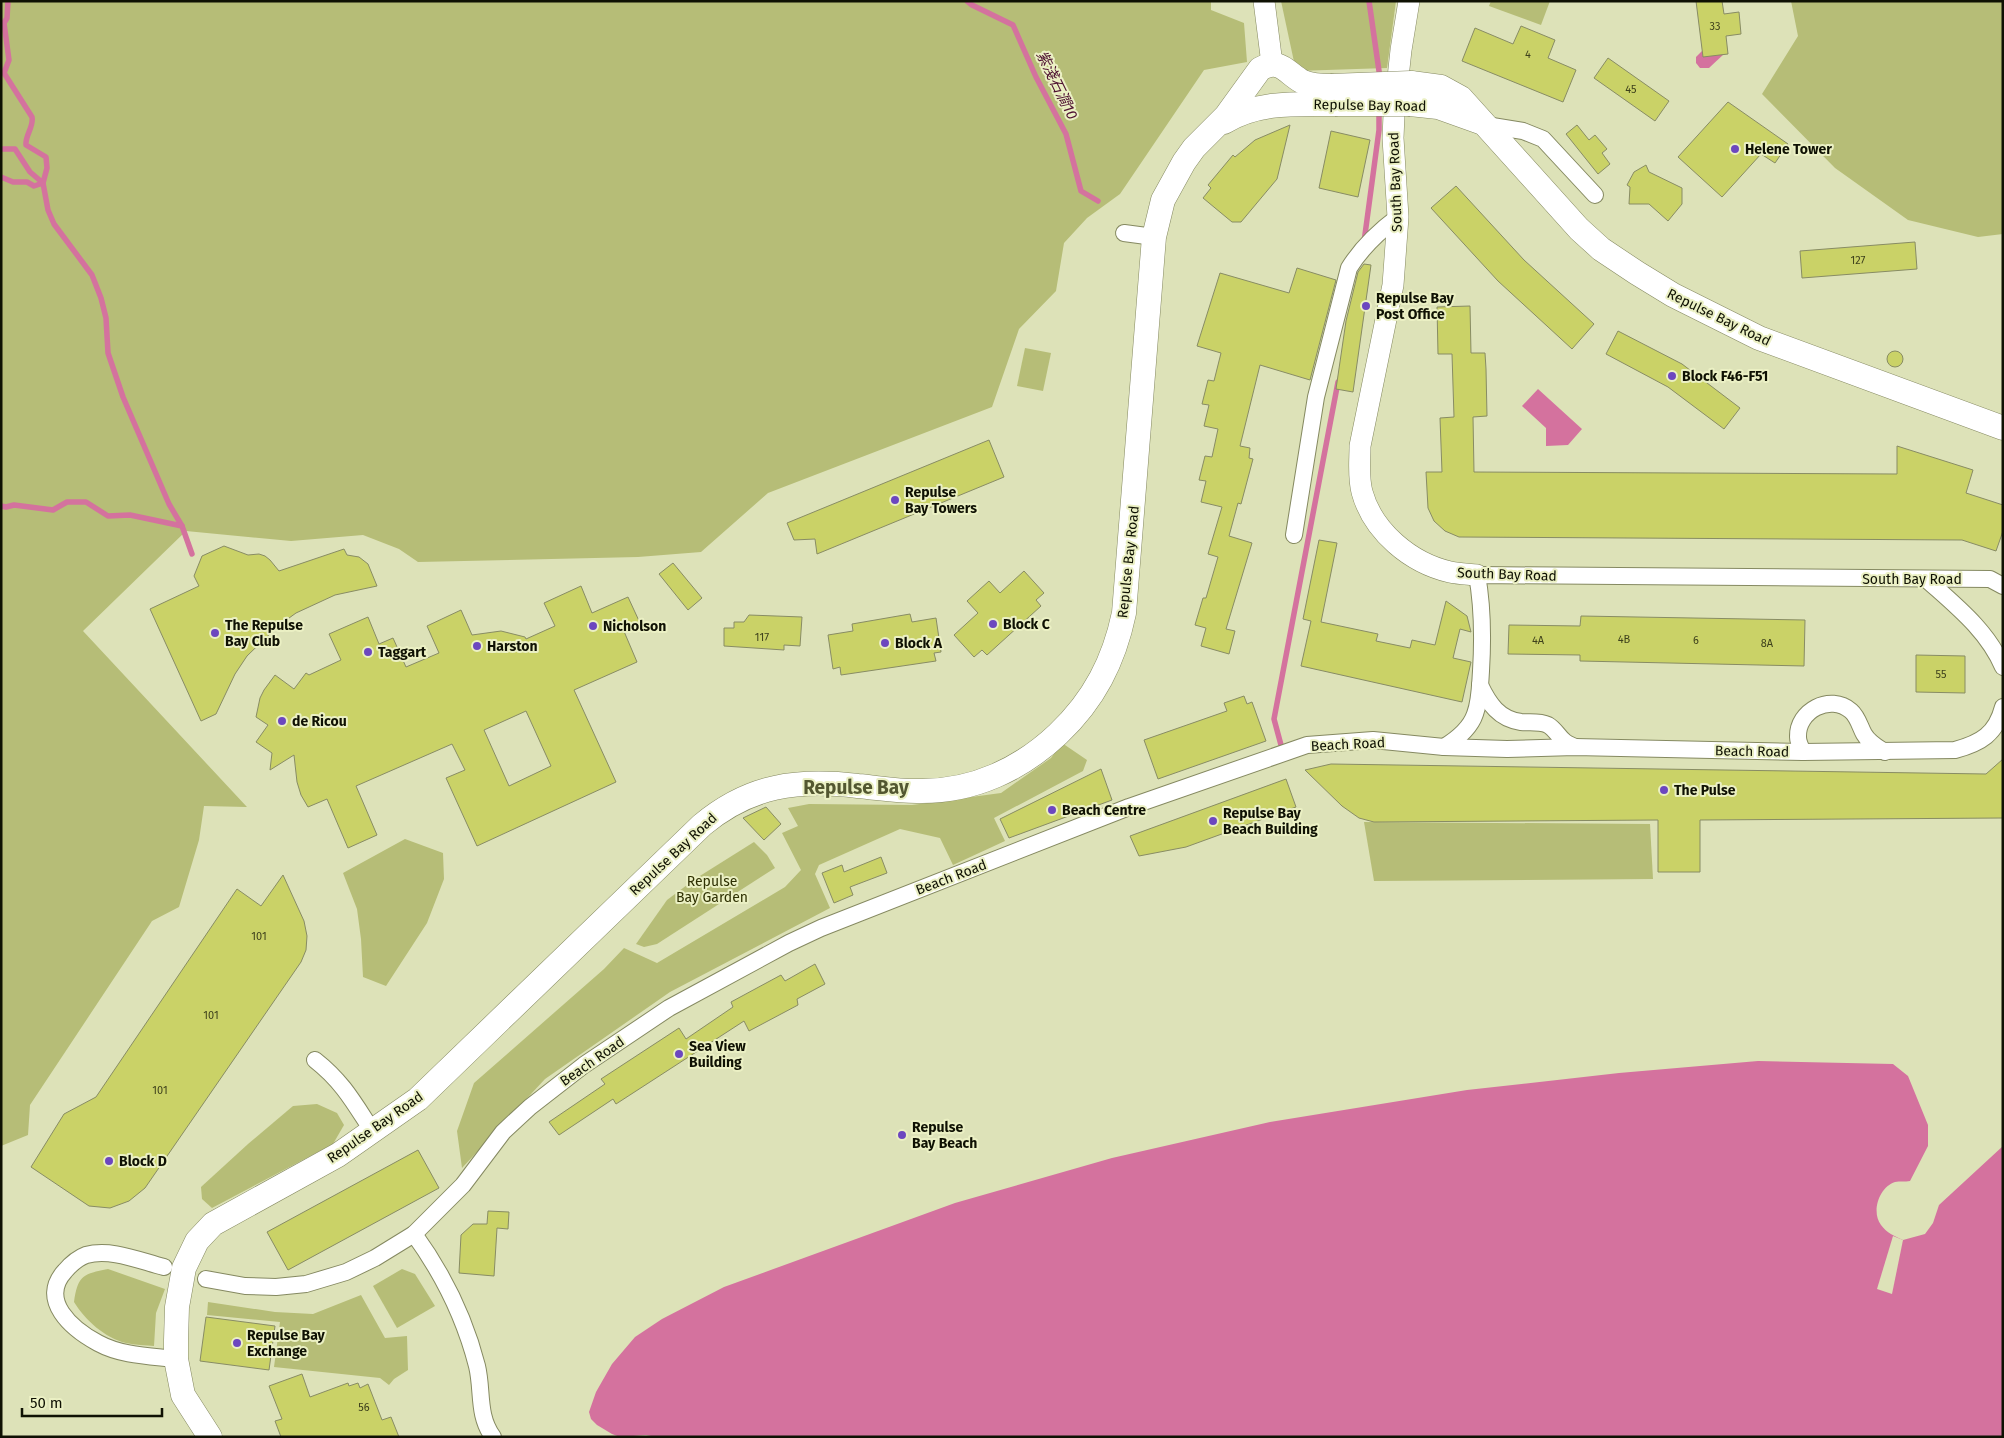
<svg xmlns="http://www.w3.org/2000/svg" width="2004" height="1438" font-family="'Fira Sans','Noto Sans TC',sans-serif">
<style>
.green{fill:#b6bd77}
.water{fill:#d4729e}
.pier{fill:#dde2b8}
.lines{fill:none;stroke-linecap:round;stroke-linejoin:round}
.stream{stroke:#d4729e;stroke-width:5.5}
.building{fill:#cad267;stroke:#888c64;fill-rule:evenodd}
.minor-casing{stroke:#858961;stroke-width:18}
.tertiary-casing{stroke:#858961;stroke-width:22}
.secondary-casing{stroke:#858961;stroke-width:25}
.minor{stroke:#fff;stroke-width:16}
.tertiary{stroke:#fff;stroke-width:21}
.secondary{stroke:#fff;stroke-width:24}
.secondary-bridge-casing{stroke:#858961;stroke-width:25;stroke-linecap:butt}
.secondary-bridge{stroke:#fff;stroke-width:24}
.poi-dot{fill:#6c47bf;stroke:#ebf0c4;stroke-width:2}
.labels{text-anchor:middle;stroke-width:4;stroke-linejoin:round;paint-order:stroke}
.number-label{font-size:11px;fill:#3e411c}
.street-label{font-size:14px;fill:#0f1103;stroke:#ebf0c4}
.poi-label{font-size:14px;font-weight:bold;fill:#0f1103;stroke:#ebf0c4;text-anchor:start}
.park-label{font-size:14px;fill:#2e3002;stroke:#ebf0c4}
.water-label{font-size:15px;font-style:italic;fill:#4e1131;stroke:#ebf0c4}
.district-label{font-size:19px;font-weight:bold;fill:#535731;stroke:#ebf0c4}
</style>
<rect width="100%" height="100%" fill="#dde2b8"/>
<g class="green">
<polygon points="1,1 1211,1 1211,10 1244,23 1247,62 1204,70 1120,194 1087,218 1064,243 1056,291 1019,329 992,407 768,493 701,552 638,557 418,562 399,549 363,535 291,541 186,531 83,631 247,807 204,806 199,840 179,907 152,921 30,1105 28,1135 1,1146"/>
<polygon points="1281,1 1396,1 1387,68 1296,71"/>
<polygon points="1491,1 1550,1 1541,25 1489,6"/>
<polygon points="1791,1 2003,1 2003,234 1978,237 1908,220 1835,168 1762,94 1798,36"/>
<polygon points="1025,348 1051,353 1043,391 1017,386"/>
<polygon points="1062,743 1087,760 1083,771 994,818 1005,841 953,865 940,838 900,829 819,865 815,874 830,908 670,992 545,1079 462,1168 457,1131 474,1083 604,969 624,948 657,963 785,887 801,870 782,833 798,826 788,808 809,804 912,805 1001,793 1051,758"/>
<polygon points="1364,822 1650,824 1653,879 1374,881"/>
<polygon points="405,839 443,853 444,879 427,923 386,986 363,977 361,939 357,909 343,873"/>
<polygon points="754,842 767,855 775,868 657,944 644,947 636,944 667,900 695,879"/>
<polygon points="317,1104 337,1113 344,1125 333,1144 212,1208 202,1199 201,1187 248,1144 293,1106"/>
<path d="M108 1269 165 1289 156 1313 154 1346C145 1345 135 1345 126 1343 105 1338 85 1320 74 1302 78 1275 83 1274 108 1269Z"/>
<polygon points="402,1269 415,1274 435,1306 397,1328 373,1286"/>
<polygon points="361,1295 385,1338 407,1336 408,1370 394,1379 389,1385 380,1378 274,1367 280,1322 207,1315 208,1302 275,1312 313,1314"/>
</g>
<g class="water">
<polygon points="1712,41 1725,53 1709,68 1700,68 1696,63 1696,57"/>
<polygon points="1538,389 1582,429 1568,445 1546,446 1546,428 1522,406"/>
<path d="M1758 1061 1893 1064 1908 1076 1928 1125V1146L1910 1181C1905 1182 1900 1181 1895 1182 1879 1187 1871 1212 1881 1225 1887 1233 1894 1236 1903 1240L1925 1234 1933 1223 1939 1205 2003 1146V1437H656L646 1435 620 1437 612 1434 597 1425 591 1419 589 1412 596 1392 612 1364 635 1337 662 1319 724 1287 955 1203 1112 1158 1270 1122 1467 1090 1619 1073Z"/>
</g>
<polygon class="pier" points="1893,1236 1903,1240 1892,1294 1877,1289"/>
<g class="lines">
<g class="stream">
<polyline points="967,1 972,5 1013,25 1036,77 1066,134 1081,191 1098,201"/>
<polyline points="1369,1 1380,78"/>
<path d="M1 149H15L30 172 43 183 47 168 46 157 26 145C25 135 34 127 32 117L4 73 9 60 4 23 7 18 8 1"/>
<polyline points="1,177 13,182 27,182 34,186 43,183 48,210 54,224 92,275 101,298 106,318 108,353 123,397 169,504 182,526 192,554"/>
<polyline points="1364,242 1379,130 1379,110"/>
<polyline points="1,506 6,507 14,505 53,510 67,502 86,502 108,516 130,515 182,526"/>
<polyline points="1281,745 1274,719 1338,382"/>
</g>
</g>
<g class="building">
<polygon points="1696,1 1722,1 1724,14 1739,12 1741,34 1726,36 1728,54 1703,57"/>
<polygon points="1521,26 1555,40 1548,58 1576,70 1563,102 1462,61 1475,28 1513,44"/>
<polygon points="1608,58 1669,101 1655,121 1594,78"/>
<polygon points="1728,102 1788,144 1775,163 1761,154 1722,197 1678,157"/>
<polygon points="1290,125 1277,179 1241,222 1232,222 1203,198 1211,188 1208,185 1233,155 1235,157 1255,140"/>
<polygon points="1577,125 1589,140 1595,135 1607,149 1602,153 1610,164 1598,174 1566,134"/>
<polygon points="1331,131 1370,140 1358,197 1319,188"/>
<polygon points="1646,165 1649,172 1682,188 1682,204 1668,221 1649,204 1629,204 1630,187 1627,185 1634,172"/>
<polygon points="1456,186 1524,260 1594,324 1572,349 1498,281 1431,208"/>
<polygon points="1915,242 1917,269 1802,278 1800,251"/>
<polygon points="1364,264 1371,265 1353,392 1336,389 1346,321 1358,272"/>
<polygon points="1297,268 1336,280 1310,380 1260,365 1240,446 1250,448 1249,458 1253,459 1241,504 1238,503 1229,536 1252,543 1226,629 1235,631 1229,654 1201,646 1206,628 1195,625 1203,598 1206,598 1218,557 1208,554 1222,507 1201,502 1206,481 1199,480 1205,456 1212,457 1218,429 1204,426 1209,405 1202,404 1208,380 1214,381 1221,353 1197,346 1220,273 1289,293"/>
<polygon points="1470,306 1471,353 1485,353 1486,369 1487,416 1473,417 1474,472 1897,474 1897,446 1973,470 1966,493 2003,505 2003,531 1996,551 1962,540 1459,537 1445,531 1434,521 1428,508 1426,472 1442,472 1440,418 1454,417 1452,354 1438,354 1437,307"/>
<polygon points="1618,331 1682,364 1740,408 1724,429 1668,387 1606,354"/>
<circle cx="1895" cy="359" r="8"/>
<polygon points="989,440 1004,477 817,554 815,539 794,540 787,523"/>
<polygon points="1319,540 1337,543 1321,622 1378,634 1376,641 1410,648 1412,640 1435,645 1446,601 1467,616 1471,632 1460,629 1453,658 1471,662 1462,702 1301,666 1311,621 1303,619"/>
<polygon points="224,546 248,555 259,554 265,556 270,560 279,571 344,549 347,555 359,557 368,564 377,586 335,595 296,613 278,626 247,656 235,674 216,714 201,721 150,609 199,586 194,576 202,556"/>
<polygon points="673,563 702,598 688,610 659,574"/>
<polygon points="1024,571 1044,593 1036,600 1041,606 987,655 982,650 974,657 954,635 978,613 967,601 989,581 1000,593"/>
<path d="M581 586 592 613 628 597 640 623 623 629 637 662 574 690 616 782 477 846 446 778 465 770 452 744 356 786 377 835 348 848 327 799 308 807 301 795 297 782 294 755 270 770 272 753 256 742 268 725 256 717 260 698 264 690 275 675 294 689 306 673 309 675 341 660 329 634 368 617 379 644 393 638 406 667 439 653 427 626 461 610 472 635 501 631 525 637 526 639 555 626 544 603ZM526 711 551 766 509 786 484 730Z"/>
<polygon points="910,614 912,622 936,618 941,652 934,653 936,661 841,675 840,667 833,669 828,635 853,631 852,624"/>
<polygon points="749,615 802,617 800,646 784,645 784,650 724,646 724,628 734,628 734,622 744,622"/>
<polygon points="1581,616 1805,620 1804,666 1580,661 1580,655 1508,654 1509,625 1580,626"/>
<polygon points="1916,655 1965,656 1965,693 1916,692"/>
<polygon points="1244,696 1247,704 1252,702 1266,741 1158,779 1144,740 1227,711 1224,703"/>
<polygon points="2003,759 2003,818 1700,820 1700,872 1658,872 1658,820 1374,822 1359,818 1342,806 1305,770 1331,764 1986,774"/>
<polygon points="1101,769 1112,800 1009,838 1000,819"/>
<polygon points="1286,779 1296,807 1186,847 1139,856 1130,836"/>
<polygon points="766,807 781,824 764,840 743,818"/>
<polygon points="881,857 887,873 850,887 853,895 834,903 822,873 842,865 844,872"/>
<polygon points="283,875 304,921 307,936 306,950 301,962 145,1188 129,1201 110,1208 89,1206 31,1167 64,1114 96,1097 237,889 261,906"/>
<polygon points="815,964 825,984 797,999 798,1005 749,1031 744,1021 616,1104 613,1099 559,1135 549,1122 605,1084 601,1079 679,1028 686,1039 733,1007 731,1002 781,975 785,981"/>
<polygon points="418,1150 439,1188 288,1270 267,1232"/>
<polygon points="488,1211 509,1212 508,1229 497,1228 494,1276 459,1273 461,1235 473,1224 487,1224"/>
<polygon points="206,1317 275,1326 269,1370 200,1361"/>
<polygon points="302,1374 310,1397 348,1383 349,1386 358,1383 360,1388 368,1384 382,1420 391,1417 399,1437 281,1437 275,1421 282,1419 269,1386"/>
</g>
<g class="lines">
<defs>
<g id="minor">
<polyline points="1486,125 1523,131 1543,139 1595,195"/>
<polyline points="1124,233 1154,237"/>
<path d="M1294 535 1316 397 1349 268C1362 247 1378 232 1398 217"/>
<path d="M1926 579C1956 606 1987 630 2003 667"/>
<path d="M1480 685C1489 704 1499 719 1521 722 1530 723 1539 721 1548 725 1555 729 1558 736 1564 741 1567 744 1571 745 1575 747"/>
<path d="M1444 747C1457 739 1470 729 1475 714 1480 701 1480 685 1481 671 1483 638 1483 608 1477 575L1990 579 2003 586"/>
<path d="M1803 752C1801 748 1798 742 1798 737 1797 711 1830 693 1851 711 1858 717 1860 727 1864 734 1869 743 1877 747 1885 752"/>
<path d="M315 1060C343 1082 354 1103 373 1132"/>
<path d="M414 1234C443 1274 465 1319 477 1366 483 1391 477 1415 493 1437"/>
<path d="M164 1267C140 1261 111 1248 86 1255 78 1258 71 1264 65 1271 38 1300 72 1329 98 1343 122 1356 150 1356 176 1359"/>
<path d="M206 1279 245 1286 276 1287 306 1284 346 1272 375 1258 414 1234 463 1185 503 1132 530 1107 584 1065 669 1008 789 943 821 928 1129 807 1307 745 1373 740 1444 747 1507 749 1575 747 1803 752 1955 750C1981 743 1996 734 2003 707"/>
</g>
<g id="tertiary">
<polyline points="1264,1 1272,64"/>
<path d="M1409 1 1401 50 1394 115 1393 138 1398 217 1393 285 1360 446C1360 461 1358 477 1362 492 1373 532 1411 563 1450 572 1459 574 1468 574 1477 575"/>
</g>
<g id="secondary">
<polyline points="1411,83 1441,87 1461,98 1579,229 1601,249 1637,273 1673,295 1759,338 2003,428"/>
<polyline points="1410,104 1438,107 1480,122"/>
<path d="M1224 122C1258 101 1297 104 1335 104"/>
<path d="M210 1437 183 1395 176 1359V1340L177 1307 184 1268 197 1241 213 1224 338 1155 418 1099 702 825C750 785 797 779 858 786 880 788 901 792 922 791 974 791 1021 769 1058 734 1094 700 1114 661 1124 613L1154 237 1163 200 1184 162 1194 148 1226 116 1260 69C1281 57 1287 74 1303 82 1312 86 1322 86 1331 86"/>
</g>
</defs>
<use href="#minor" class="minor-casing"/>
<use href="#tertiary" class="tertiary-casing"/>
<use href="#secondary" class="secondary-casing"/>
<use href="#minor" class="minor"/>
<use href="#tertiary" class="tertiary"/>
<use href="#secondary" class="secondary"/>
<defs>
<g id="secondary-bridge">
<polyline points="1331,86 1411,83"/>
<polyline points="1335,104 1410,104"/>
</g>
</defs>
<use href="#secondary-bridge" class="secondary-bridge-casing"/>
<use href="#secondary-bridge" class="secondary-bridge"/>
</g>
<g class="poi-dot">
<circle cx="1735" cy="149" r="5"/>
<circle cx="1366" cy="306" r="5"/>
<circle cx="1672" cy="376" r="5"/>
<circle cx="895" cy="500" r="5"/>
<circle cx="993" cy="624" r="5"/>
<circle cx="593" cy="626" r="5"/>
<circle cx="215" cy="633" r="5"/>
<circle cx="885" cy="643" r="5"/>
<circle cx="477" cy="646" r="5"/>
<circle cx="368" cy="652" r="5"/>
<circle cx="282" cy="721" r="5"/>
<circle cx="1664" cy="790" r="5"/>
<circle cx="1052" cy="810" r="5"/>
<circle cx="1213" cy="821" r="5"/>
<circle cx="679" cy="1054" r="5"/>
<circle cx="902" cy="1135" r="5"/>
<circle cx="109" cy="1161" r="5"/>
<circle cx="237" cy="1343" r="5"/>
</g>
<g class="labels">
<g class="number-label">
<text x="1715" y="30">33</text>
<text x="1528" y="58">4</text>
<text x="1631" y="93">45</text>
<text x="1858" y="264">127</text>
<text x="762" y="641">117</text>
<text x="1624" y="643">4B</text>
<text x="1538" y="644">4A</text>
<text x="1696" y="644">6</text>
<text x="1767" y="647">8A</text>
<text x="1941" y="678">55</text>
<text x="259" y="940">101</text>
<text x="211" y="1019">101</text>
<text x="160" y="1094">101</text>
<text x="364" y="1411">56</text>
</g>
<g class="street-label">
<text transform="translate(1370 105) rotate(1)" y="5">Repulse Bay Road</text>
<text transform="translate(1395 182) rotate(-92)" y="5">South Bay Road</text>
<text transform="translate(1719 317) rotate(26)" y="5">Repulse Bay Road</text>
<text transform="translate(1128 562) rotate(-84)" y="5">Repulse Bay Road</text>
<text transform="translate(1507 574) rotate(2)" y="5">South Bay Road</text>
<text x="1912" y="584">South Bay Road</text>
<text transform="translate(1348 744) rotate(-3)" y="5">Beach Road</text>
<text transform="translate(1752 751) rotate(1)" y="5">Beach Road</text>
<text transform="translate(673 854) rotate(-43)" y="5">Repulse Bay Road</text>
<text transform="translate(951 877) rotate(-21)" y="5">Beach Road</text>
<text transform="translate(592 1061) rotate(-35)" y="5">Beach Road</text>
<text transform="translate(375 1127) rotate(-35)" y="5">Repulse Bay Road</text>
</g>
<g class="poi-label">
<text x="1745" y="154">Helene Tower</text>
<text x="1376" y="303">Repulse Bay<tspan x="1376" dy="16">Post Office</tspan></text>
<text x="1682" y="381">Block F46-F51</text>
<text x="905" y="497">Repulse<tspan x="905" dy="16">Bay Towers</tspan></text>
<text x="1003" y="629">Block C</text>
<text x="225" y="630">The Repulse<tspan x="225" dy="16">Bay Club</tspan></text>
<text x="603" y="631">Nicholson</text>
<text x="895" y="648">Block A</text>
<text x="487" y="651">Harston</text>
<text x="378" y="657">Taggart</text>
<text x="292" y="726">de Ricou</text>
<text x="1674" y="795">The Pulse</text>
<text x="1062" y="815">Beach Centre</text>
<text x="1223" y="818">Repulse Bay<tspan x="1223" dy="16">Beach Building</tspan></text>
<text x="689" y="1051">Sea View<tspan x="689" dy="16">Building</tspan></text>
<text x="912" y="1132">Repulse<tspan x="912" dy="16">Bay Beach</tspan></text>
<text x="119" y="1166">Block D</text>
<text x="247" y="1340">Repulse Bay<tspan x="247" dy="16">Exchange</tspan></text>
</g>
<g class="park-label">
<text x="712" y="886">Repulse<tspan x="712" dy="16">Bay Garden</tspan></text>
</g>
<g class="water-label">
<text transform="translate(1057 85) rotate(64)" y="5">紫淺石澗10</text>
</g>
<g class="district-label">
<text x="856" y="794">Repulse Bay</text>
</g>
</g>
<rect width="2004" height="1438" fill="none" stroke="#0f1103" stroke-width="5"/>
<path d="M22 1408v8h140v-8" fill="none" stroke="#0f1103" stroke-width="2.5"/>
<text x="30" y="1408" font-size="15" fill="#0f1103" stroke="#ebf0c4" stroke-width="4" paint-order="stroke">50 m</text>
</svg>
